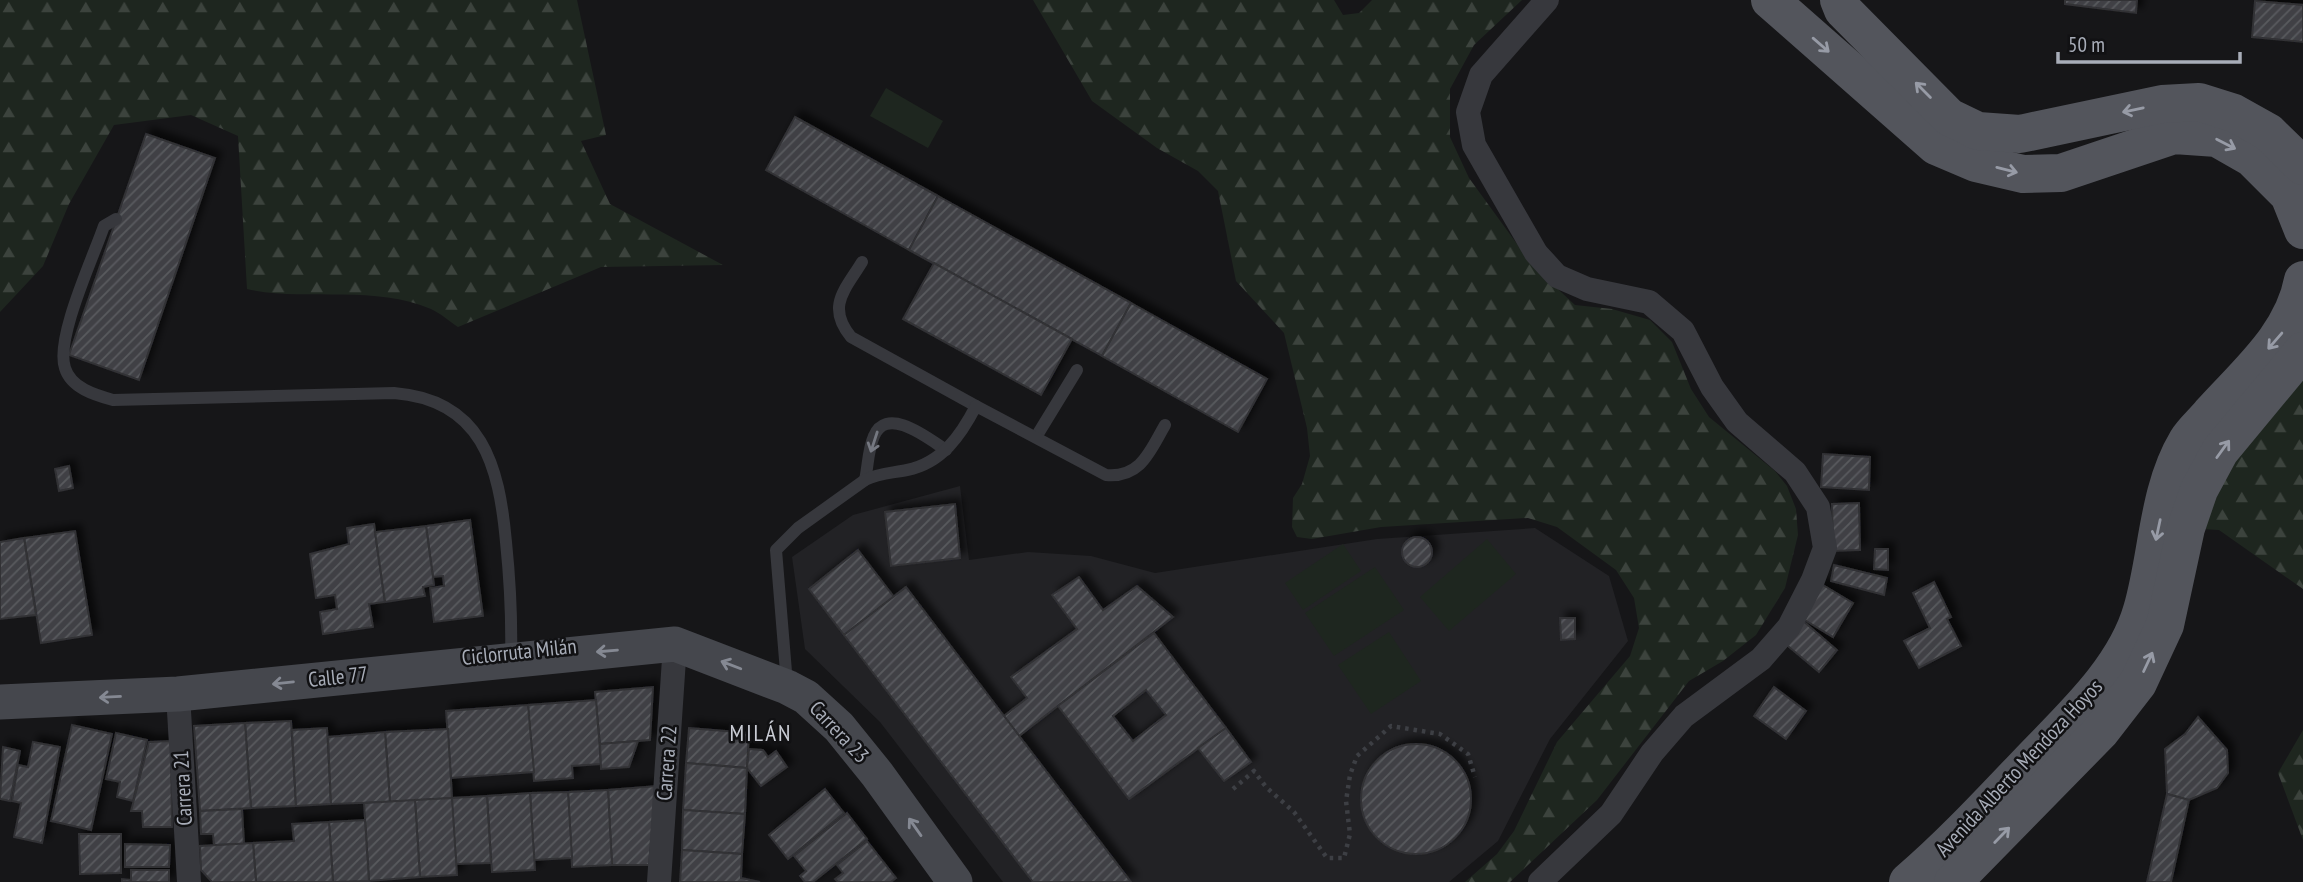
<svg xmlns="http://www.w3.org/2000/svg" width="2303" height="882" font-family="'PT Sans Narrow',sans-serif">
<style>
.built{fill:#222225}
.forest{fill:url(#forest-firs)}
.park{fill:#1e261f}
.building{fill:url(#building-hatch);stroke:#303034;stroke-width:2;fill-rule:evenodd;filter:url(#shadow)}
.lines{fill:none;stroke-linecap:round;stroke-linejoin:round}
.path{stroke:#3d3f44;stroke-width:4.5;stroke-dasharray:3.5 5;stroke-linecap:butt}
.service{stroke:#37383d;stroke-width:12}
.minor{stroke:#37383d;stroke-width:24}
.secondary{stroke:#45474d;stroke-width:35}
.primary{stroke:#53555c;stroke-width:38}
.oneway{stroke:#979ba6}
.oneway2{stroke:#757881}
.oneway3{stroke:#858993}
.labels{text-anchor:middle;stroke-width:5;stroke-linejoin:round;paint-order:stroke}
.street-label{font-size:21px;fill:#a8adb8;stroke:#111113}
.neighbourhood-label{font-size:23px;letter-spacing:2px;fill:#c9ccd4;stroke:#111113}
</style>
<defs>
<pattern id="forest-firs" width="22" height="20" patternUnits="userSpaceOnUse" patternTransform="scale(1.75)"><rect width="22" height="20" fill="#1e261f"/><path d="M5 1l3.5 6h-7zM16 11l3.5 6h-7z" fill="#3c433d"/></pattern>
<pattern id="building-hatch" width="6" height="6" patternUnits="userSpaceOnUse" patternTransform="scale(1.75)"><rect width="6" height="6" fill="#404145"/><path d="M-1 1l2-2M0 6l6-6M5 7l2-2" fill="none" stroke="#595a5e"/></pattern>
<filter id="shadow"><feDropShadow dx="6" dy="-6" stdDeviation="3.5" flood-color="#0009"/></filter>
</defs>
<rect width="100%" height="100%" fill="#161618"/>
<polygon class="built" points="960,486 969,560 1028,552 1091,556 1155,573 1377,539 1535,528 1609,576 1628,641 1550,739 1498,841 1449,882 1003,882 880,722 805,649 792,557 853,515"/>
<g class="forest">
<path d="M0 0H577L606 135 581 141 610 204 723 265 601 267 458 327C449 321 440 313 431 309 373 284 306 302 247 289L238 136 191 115 114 125 69 204 43 266 0 312Z"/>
<polygon points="1033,0 1334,0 1343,15 1359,13 1372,0 1522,0 1474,45 1450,89 1450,137 1469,178 1533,266 1575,305 1612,309 1650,320 1672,342 1691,389 1709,417 1775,471 1787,486 1796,509 1798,535 1785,588 1756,635 1723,661 1689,681 1597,800 1510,882 1465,882 1497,854 1514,831 1557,742 1630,656 1639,628 1634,598 1616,570 1557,527 1528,518 1381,527 1312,539 1297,537 1292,527 1293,498 1302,484 1310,456 1307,428 1284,333 1236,281 1218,191 1198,171 1157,148 1092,101"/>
<polygon points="2303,351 2303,589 2219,530 2186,528"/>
<polygon points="2303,730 2303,840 2278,773"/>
</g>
<g class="park">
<polygon points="886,88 943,121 928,148 870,116"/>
<polygon points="1487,539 1516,574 1449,631 1420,597"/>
<polygon points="1343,544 1361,571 1303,610 1285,583"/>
<polygon points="1375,567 1404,610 1334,656 1305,613"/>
<polygon points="1389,632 1421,681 1371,714 1338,665"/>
</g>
<g class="building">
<polygon points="2065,0 2137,0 2136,13 2065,4"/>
<polygon points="2255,1 2303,5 2303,42 2252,37"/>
<polygon points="795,117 938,196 909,250 766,170"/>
<polygon points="146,134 215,158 139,380 69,355"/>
<polygon points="938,196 1131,303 1102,356 909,250"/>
<polygon points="934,263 1072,339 1041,395 903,319"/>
<polygon points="1131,303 1267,379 1238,432 1102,356"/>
<polygon points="1823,454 1870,457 1869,490 1821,487"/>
<polygon points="69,466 73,488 59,491 55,469"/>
<polygon points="1859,503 1860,550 1833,551 1832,504"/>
<polygon points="955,504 960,558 891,566 885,512"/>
<polygon points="470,520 483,616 434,622 430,588 444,586 443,576 433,577 426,526"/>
<polygon points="374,524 385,602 369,604 373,627 323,634 320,612 337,609 335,595 316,598 310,554 349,544 347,528"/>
<polygon points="426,526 434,585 423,587 425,596 385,602 375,532"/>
<polygon points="75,531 92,635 41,643 24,538"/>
<circle cx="1417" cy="552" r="15"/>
<polygon points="24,538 36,615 0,619 0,542"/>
<polygon points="1875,549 1888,549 1888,570 1874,569"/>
<polygon points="858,550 894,597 844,635 809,589"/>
<polygon points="1834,565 1887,578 1884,595 1831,581"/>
<polygon points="1079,577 1103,610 1137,586 1173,617 1019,736 1004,716 1027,698 1011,677 1077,629 1052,595"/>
<polygon points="1818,582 1853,603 1833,637 1798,616"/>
<polygon points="1934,582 1951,617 1947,619 1961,646 1919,668 1904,641 1930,628 1913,593"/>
<polygon points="906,587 1004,716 1131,882 1033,882 844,635"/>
<polygon points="1560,618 1575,618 1575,639 1561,640"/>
<polygon points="1802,620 1837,650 1819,672 1783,642"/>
<path d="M1154 633 1226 728 1129 799 1058 706ZM1146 690 1166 715 1133 741 1113 716Z"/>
<polygon points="653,687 650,740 600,744 595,692"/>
<polygon points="1774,687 1806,711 1786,739 1754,716"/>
<polygon points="596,700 601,764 572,766 573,778 534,781 528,705"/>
<polygon points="528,705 534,772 451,778 446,711"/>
<polygon points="2198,717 2227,750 2228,773 2217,788 2189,800 2167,794 2165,749 2185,734"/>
<polygon points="291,721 296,806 251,808 245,723"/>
<polygon points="245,723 251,808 200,811 194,726"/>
<polygon points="72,725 112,734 91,830 51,821"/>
<polygon points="327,728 331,804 296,806 292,730"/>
<polygon points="689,728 749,733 747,768 686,763"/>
<polygon points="1226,728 1251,762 1224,781 1198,748"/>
<polygon points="448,729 452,798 390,802 385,732"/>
<polygon points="385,732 390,802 331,804 328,737"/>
<polygon points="116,733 147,740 133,801 117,797 120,782 106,779"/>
<polygon points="171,741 172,827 143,827 142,811 131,811 149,742"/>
<polygon points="638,741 629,767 601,769 600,744"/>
<polygon points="33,742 60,747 42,843 14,837 21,803 12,801 18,765 28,767"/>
<circle cx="1416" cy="799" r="55"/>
<polygon points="3,747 20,751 10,801 0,799"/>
<polygon points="749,749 763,750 768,757 776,751 787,767 761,786 747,768"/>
<polygon points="686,763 747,768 745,814 683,810"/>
<polygon points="657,786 649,865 612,865 608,790"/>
<polygon points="825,789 844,813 788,859 769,835"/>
<polygon points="608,790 612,865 572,867 568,792"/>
<polygon points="568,792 572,858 534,860 530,793"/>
<polygon points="530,793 535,870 492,872 487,796"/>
<polygon points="2167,794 2189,800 2171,882 2147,882"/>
<polygon points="487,796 491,863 456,864 451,798"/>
<polygon points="452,798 457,875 420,877 415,800"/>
<polygon points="415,800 420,877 369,881 364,803"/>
<polygon points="242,809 244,844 214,845 213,834 201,834 200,811"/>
<polygon points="683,810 745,814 742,854 682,850"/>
<polygon points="847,813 867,839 813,882 805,882 800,876 806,871 794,856"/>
<polygon points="365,820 369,881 333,882 329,822"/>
<polygon points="329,822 333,882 256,882 253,843 294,841 292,824"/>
<polygon points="79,834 121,834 121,873 80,874"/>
<polygon points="867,841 896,878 891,882 838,882 835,879 843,873 837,865"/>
<polygon points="253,843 256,882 212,882 201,870 200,846"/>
<polygon points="125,844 170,845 169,867 125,867"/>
<polygon points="682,850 742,854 741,878 760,882 680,882"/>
<polygon points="131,870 169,870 169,882 122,882 122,879 131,880"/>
</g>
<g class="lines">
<polyline class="path" points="1233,789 1254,771 1266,787 1294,812 1327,858 1344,858 1350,834 1346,801 1350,775 1357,756 1391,726 1440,734 1468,754 1475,777"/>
<g class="service">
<path d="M116 219 104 226C93 258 55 339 65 368 71 388 95 395 113 400L394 393C482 400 499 465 506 542 510 581 512 619 511 659"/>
<path d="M862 262C845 290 826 306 851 337L976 406"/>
<polyline points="1036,437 1077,370"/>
<path d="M865 480C868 467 868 449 874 436 887 405 929 439 946 450"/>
<path d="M787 684 776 550 798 528 865 480C878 473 892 473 907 470 942 463 961 435 976 406L1106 475C1141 478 1150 451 1165 425"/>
</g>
<g class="minor">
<polyline points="178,694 189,882"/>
<polyline points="659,882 675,644"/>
<polyline points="1540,882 1611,814 1652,753 1684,716 1761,659 1789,627 1813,580 1825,548 1818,507 1795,472 1737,422 1712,387 1683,331 1649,302 1587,289 1557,276 1536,253 1474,145 1468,112 1481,75 1547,0"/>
</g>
<polyline class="secondary" points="0,702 178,694 675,644 787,687 806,697 839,727 877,774 955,882"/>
<g class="primary">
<polyline points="1770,0 1936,146 1976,163 2023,174 2061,173 2174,135 2217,138 2252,158 2289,195 2303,230"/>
<polyline points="1839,0 1843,10 1949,117 1978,131 2020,134 2162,104 2199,102 2234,113 2268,132 2303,166"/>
<path d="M1908 882C1951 845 1989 804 2029 762 2070 719 2125 670 2142 610 2158 556 2157 491 2187 441 2193 431 2204 422 2211 413 2247 373 2293 335 2303 280"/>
<polyline points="1953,882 2100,732 2138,683 2165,625 2186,528 2199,490 2220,451 2303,351"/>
</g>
</g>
<defs><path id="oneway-shaft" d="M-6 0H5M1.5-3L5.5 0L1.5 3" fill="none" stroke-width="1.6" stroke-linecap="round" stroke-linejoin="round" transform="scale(1.75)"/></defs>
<g class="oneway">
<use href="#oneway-shaft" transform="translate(1821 45) rotate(41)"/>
<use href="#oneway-shaft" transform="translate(1923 90) rotate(-135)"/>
<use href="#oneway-shaft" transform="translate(2133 110) rotate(168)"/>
<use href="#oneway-shaft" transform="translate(2226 144) rotate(27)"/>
<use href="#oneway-shaft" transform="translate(2007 170) rotate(14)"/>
<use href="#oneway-shaft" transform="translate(2275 341) rotate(131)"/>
<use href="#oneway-shaft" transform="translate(2223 449) rotate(-54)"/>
<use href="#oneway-shaft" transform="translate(2158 530) rotate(102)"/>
<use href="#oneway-shaft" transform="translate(2148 662) rotate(-65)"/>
<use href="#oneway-shaft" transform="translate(2002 835) rotate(-46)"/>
</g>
<use class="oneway2" href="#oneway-shaft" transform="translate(874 442) rotate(108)"/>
<g class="oneway3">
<use href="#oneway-shaft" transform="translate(607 651) rotate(175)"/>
<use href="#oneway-shaft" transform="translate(731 665) rotate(-159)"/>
<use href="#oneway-shaft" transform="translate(283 683) rotate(174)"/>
<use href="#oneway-shaft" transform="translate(110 697) rotate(177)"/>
<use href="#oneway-shaft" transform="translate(915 827) rotate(-125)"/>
</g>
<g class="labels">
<g class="street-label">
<text transform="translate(519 652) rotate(-6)" y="7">Ciclorruta Milán</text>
<text transform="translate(338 677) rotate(-6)" y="7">Calle 77</text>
<text transform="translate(839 732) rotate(47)" y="7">Carrera 23</text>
<text transform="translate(667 763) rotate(-86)" y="7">Carrera 22</text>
<text transform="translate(2019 768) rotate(-47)" y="7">Avenida Alberto Mendoza Hoyos</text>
<text transform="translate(183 788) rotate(-93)" y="7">Carrera 21</text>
</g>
<g class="neighbourhood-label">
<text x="761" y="741">MILÁN</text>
</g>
</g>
<path d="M2058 52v10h182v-10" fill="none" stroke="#a8adb8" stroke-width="3.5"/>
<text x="2068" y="52" font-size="21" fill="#a8adb8" stroke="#111113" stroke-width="5" paint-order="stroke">50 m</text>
</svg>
